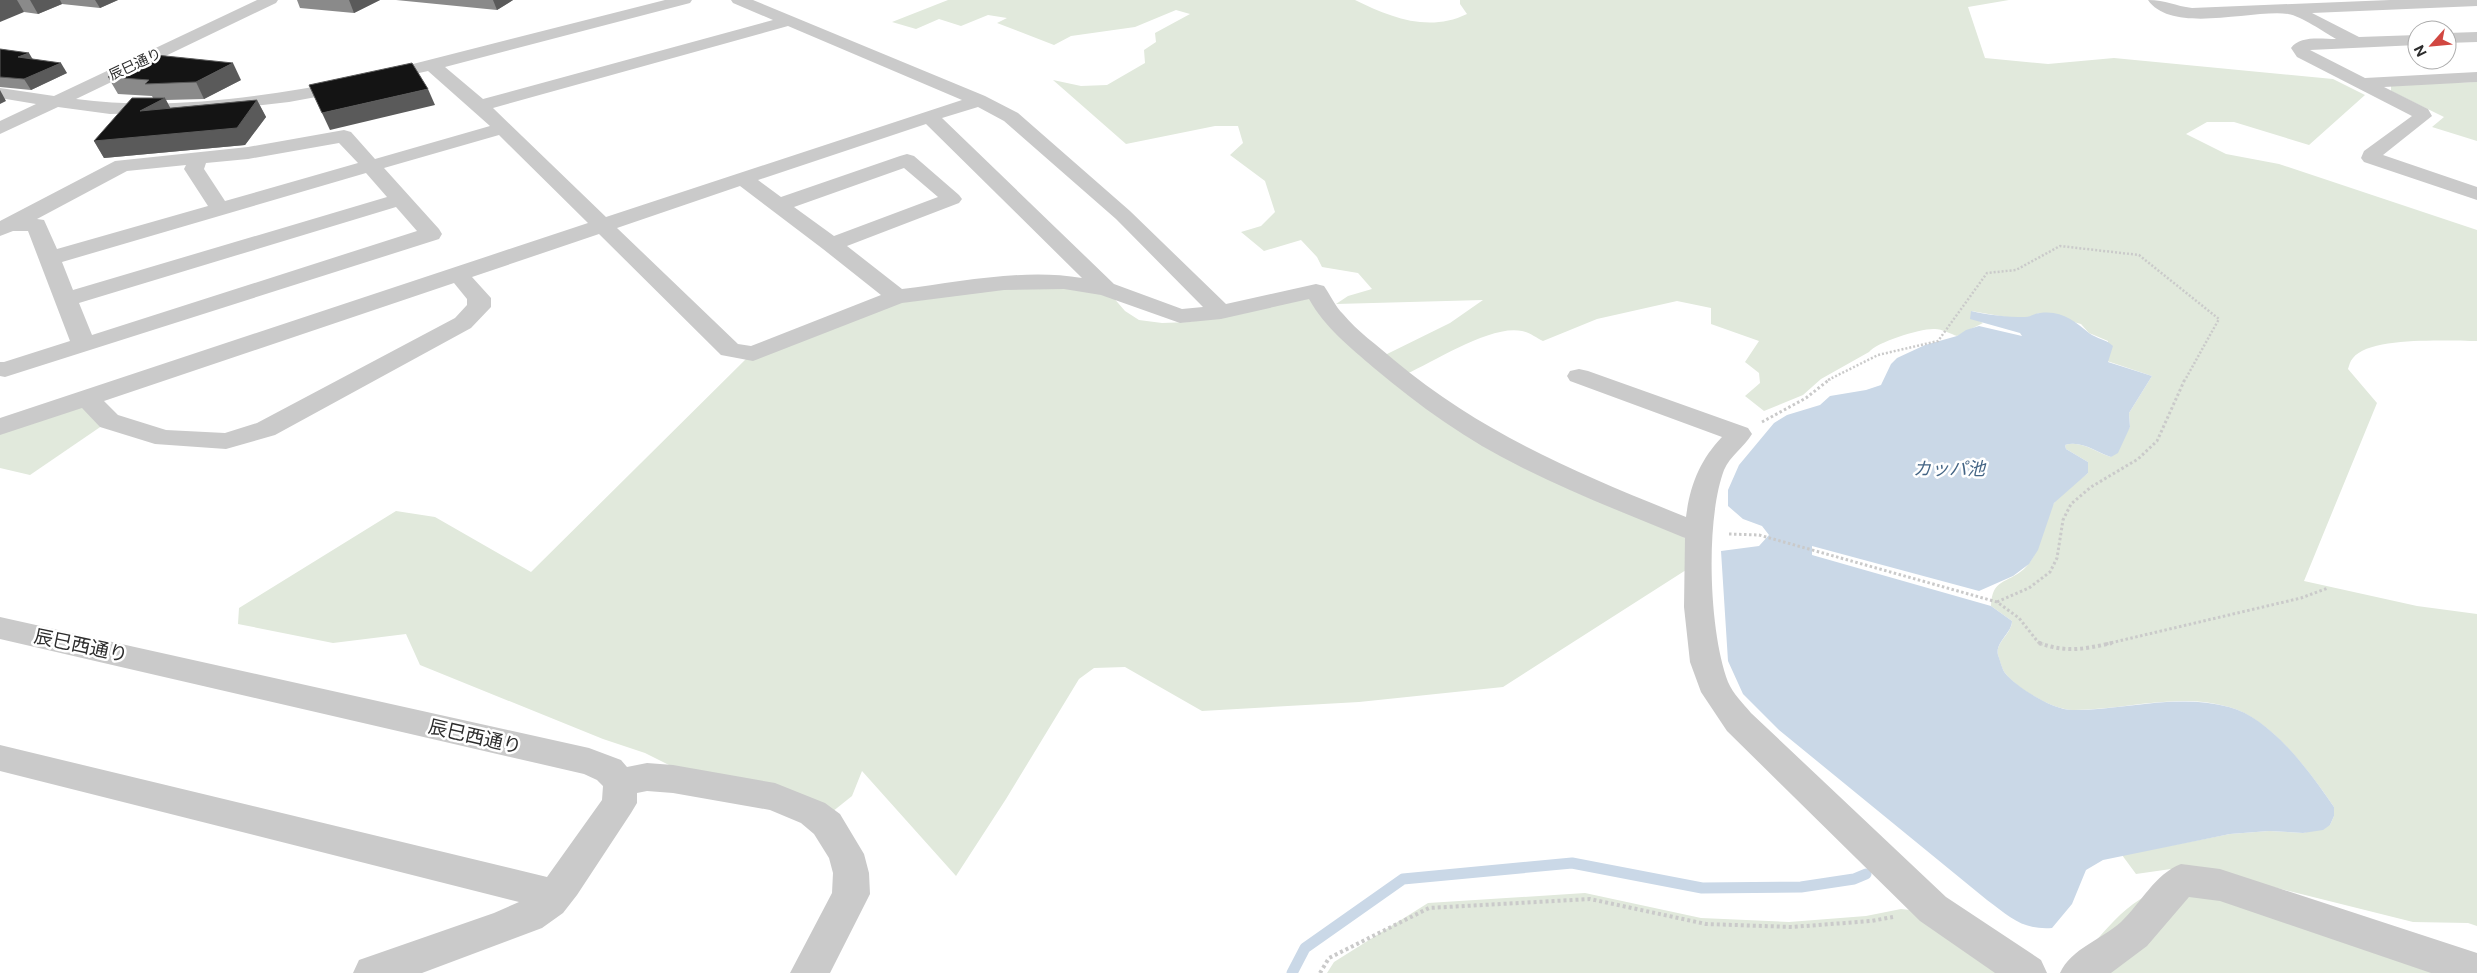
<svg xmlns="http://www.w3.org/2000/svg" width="2477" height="973" font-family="'Public Sans','Noto Sans JP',sans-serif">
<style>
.green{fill:#e1e9dc}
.water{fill:#cad8e7}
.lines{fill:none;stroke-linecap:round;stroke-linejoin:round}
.stream{stroke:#cad8e7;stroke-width:11}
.path-far2{stroke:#cacaca;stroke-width:2.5;stroke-dasharray:2 2;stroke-linecap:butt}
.path-far1{stroke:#cacaca;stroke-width:3;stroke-dasharray:2.5 2.5;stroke-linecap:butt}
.path{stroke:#cacaca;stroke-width:4;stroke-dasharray:3 3;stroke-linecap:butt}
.minor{fill:#cacaca;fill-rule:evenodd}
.wall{fill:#8a8a8a}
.shaded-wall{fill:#5a5a5a}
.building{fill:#141414;stroke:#5a5a5a}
.labels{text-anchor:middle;stroke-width:5;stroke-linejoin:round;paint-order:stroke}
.far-street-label{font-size:14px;fill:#2d2d2d;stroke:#fff}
.water-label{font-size:18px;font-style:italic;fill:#446585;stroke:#fff}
.near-street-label{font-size:19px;fill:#2d2d2d;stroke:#fff}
</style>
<rect width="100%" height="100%" fill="#fff"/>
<g class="green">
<path d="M948 0H1355C1390 17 1428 33 1467 14L1460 4V0H2009L1968 7 1985 58 2048 64 2114 58 2333 79 2365 95 2309 145 2234 122H2207L2186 134 2226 154 2279 164 2477 230V341C2450 341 2370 336 2353 358 2350 361 2349 366 2348 369L2377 403 2304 581 2417 606 2477 614V926L2468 923 2413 922 2217 873 2171 869 2136 874 2122 855 2230 834 2269 831 2303 833 2330 825 2334 816V807C2311 773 2270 718 2229 707 2177 692 2126 710 2074 710 2055 711 2017 689 2005 673 2002 669 2000 661 1998 655 1995 642 2012 634 2012 621L1991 606C1992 578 2007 584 2024 569 2043 551 2040 524 2054 503 2062 491 2077 482 2088 473V462L2066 449 2065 445C2081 440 2095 452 2111 457L2130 427 2129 413 2152 376 2107 361 2108 341 2089 333 2081 324 2039 313 2030 317H2006L1971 311 1975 319 1983 323 1957 336C1951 334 1942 329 1935 329 1921 328 1877 342 1869 352L1821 379 1803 395 1764 411 1745 396 1760 383 1759 373 1745 362 1759 341 1711 324V308L1677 301 1597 319 1543 341C1537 338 1529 332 1522 331 1492 324 1435 361 1406 374L1383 356 1450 323 1483 300 1336 304 1348 296 1372 289 1358 273 1322 267 1317 257 1301 240 1264 251 1241 232 1261 226 1275 212 1265 181 1230 155 1243 143 1238 126H1215L1126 144 1053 80 1081 86 1107 85 1145 63 1144 50 1156 42 1155 33 1190 14 1176 10 1135 27 1071 36 1054 45 997 23 1007 18 988 15 961 26 939 19 916 29 892 22Z"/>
<polygon points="2477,82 2477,141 2432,127 2444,117 2391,91 2391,85"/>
<polygon points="1046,284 1112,296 1125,311 1139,320 1162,323 1190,322 1215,315 1311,298 1395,382 1680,534 1687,540 1686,570 1503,687 1359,702 1202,711 1125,667 1094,668 1079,679 1006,799 956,876 862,771 852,796 832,812 673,767 645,753 603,739 420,665 406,634 333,643 238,624 239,608 396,511 435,517 531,572 749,356 900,301"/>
<polygon points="87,398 109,421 30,475 0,468 0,427"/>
<path d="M2185 888 2477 966V973H2064C2097 947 2119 901 2162 890 2169 888 2178 888 2185 888Z"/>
<polygon points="1585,893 1701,918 1789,922 1866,916 1901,909 1919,911 2027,973 1327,973 1334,962 1428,903"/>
</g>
<path class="water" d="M1971 311C1989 315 2006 317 2025 317 2031 317 2035 313 2040 313 2062 310 2074 321 2089 333 2097 339 2106 339 2113 346L2108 362 2152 376 2129 413 2130 427 2118 453 2111 457C2096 452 2081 440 2065 445L2066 449 2088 462V473L2054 503 2038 550 2029 564 2013 576 1979 591 1812 546V555L1991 606 2012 621C2012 633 1995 642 1998 655 2000 660 2002 669 2005 673 2017 688 2055 711 2074 710 2126 710 2177 693 2229 707 2270 717 2311 773 2334 807V816L2330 825 2323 830 2303 833 2269 831 2230 834 2103 860 2086 870 2072 904 2052 928C2022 930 2010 917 1987 900L1779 730 1743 694 1728 661 1721 551 1759 546 1769 535 1762 526 1743 519 1728 506V490L1739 465 1774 423 1787 415 1820 405 1830 396 1866 390 1881 385 1891 364 1897 358 1925 345 1957 336 1966 330 1979 326 2022 336 2020 333 1970 319Z"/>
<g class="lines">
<polyline class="stream" points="1292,973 1305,948 1403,879 1572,863 1702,888 1801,887 1854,879 1866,874"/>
<polyline class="path-far2" points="1828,380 1878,355 1938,341 1987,273 2016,270 2060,246 2139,255 2219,319 2185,380"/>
<g class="path-far1">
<polyline points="1762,422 1806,398 1830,379"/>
<polyline points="1729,534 1759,535 1997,602 2019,618 2038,642 2043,644"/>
<polyline points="1997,602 2029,588 2050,572 2057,558 2063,520 2071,504 2091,487 2138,459 2157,441 2185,379"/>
<polyline points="2106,644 2301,598 2328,588"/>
</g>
<g class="path">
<path d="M2039 643C2067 653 2084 649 2112 643"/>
<polyline points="1320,973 1329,958 1429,908 1590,899 1706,924 1792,927 1871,921 1893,917"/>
</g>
<g class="minor">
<path d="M257 0H278L276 3 76 99C167 111 259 97 348 81L354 82 357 86 354 90 289 102 199 112 110 114 58 107 0 134V121L36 104 0 98V88L54 96Z"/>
<path d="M665 0H692L690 3 445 67 483 99 773 20 733 3 731 0H753L985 96 1018 113 1130 211 1226 304 1316 284 1324 286C1331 296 1335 306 1343 314 1358 332 1377 345 1394 360 1484 435 1579 474 1686 517 1690 485 1700 460 1722 437L1570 381 1567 376 1570 371 1579 369 1588 371 1748 428 1752 434C1744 447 1730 456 1724 470 1705 521 1709 632 1728 682 1733 694 1743 703 1751 713L1946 897 2041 960 2047 973H1995L1920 921 1727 731 1701 692 1690 662 1684 607 1685 538C1630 515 1574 494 1521 467 1468 441 1419 406 1374 368 1350 347 1325 328 1309 299L1221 319 1180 323 1101 295 1064 289 1004 290 902 303 753 361 721 355 599 234 472 277 491 298V307L471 328 275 435 226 449 155 444 100 427 82 408 0 435V418L588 223 499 135 384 168 439 229 442 234 439 239 5 377 0 376V362H4L70 341 28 231H13L0 236V221L115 161 248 147 344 130 351 132 375 159 490 126 428 71 419 73 413 72 410 68 413 64ZM788 26 962 100 606 217 493 108ZM978 107 1004 121 1116 219 1203 307 1182 309 1114 284 942 118ZM926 124 1082 278C1023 268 961 282 902 289L847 246 959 203 962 199 959 195 914 156 907 154 900 156 781 197 758 180ZM339 143 358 163 225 201 204 169 206 163 248 159ZM186 165 184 169 208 206 57 249 44 220 37 219 127 171ZM904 168 938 197 834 236 794 207ZM366 173 387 197 73 290 62 262ZM740 186 823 249 881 295 751 346 738 344 617 228ZM396 207 417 231 92 335 79 303ZM454 283 467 299V305L455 318 257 423 225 433 166 430 118 415 104 401Z"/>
<path d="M2148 0C2166 0 2175 6 2192 8L2390 0H2477V6L2312 13 2359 37 2417 35V45L2310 50 2365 78 2477 72V82L2384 87 2428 109 2432 116 2383 155 2477 187V200L2364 162 2361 158 2364 151 2412 116 2297 57 2291 48C2300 35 2322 39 2336 39 2324 32 2301 16 2288 14 2253 9 2172 35 2148 0Z"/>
<polygon points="2477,32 2477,42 2447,43 2447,33"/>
<polygon points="0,617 589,748 621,760 627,767 647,763 673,765 775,783 825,803 840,814 864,854 869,873 870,894 830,973 790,973 832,893 833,873 829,858 814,834 801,823 770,810 673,793 647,791 637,793 637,803 631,813 577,895 563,913 542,928 422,973 353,973 359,960 494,913 519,902 0,771 0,745 547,877 602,800 603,786 597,780 584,774 0,639"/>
<path d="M2181 864 2220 869 2477 953V973H2431L2220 901 2189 897 2147 946 2111 973H2060C2072 948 2101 940 2121 922 2141 903 2155 874 2181 864Z"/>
</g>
</g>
<g class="wall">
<polygon points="0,0 118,0 100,8 62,4 38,14 24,12"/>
<polygon points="297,0 380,0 354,13 300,8"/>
<polygon points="396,0 513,0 497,10"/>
<polygon points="0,49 33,59 67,73 31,90 0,87"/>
<polygon points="108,77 241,80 204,99 166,100 170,108 257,100 266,117 245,145 104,158 94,141 153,98 152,96 118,94"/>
</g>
<g class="shaded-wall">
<polygon points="0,0 17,0 24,12 0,22"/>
<polygon points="30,0 60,0 62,4 38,14"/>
<polygon points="95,0 118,0 100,8"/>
<polygon points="349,0 380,0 354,13"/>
<polygon points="493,0 513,0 497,10"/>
<polygon points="29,53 35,63 18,57"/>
<polygon points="61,63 67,73 31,90 24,79"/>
<polygon points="233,63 241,80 204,99 196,82"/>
<polygon points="428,89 435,105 330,130 322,113"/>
<polygon points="0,90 6,101 0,104"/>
<polygon points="165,98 174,115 140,111"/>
<polygon points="257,100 266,117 245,145 104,158 94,141"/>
</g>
<g class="building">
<polygon points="0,49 29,53 18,57 61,63 24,79 0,77"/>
<polygon points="156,55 233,63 196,82 145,84 149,80 108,77"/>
<polygon points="412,63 428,89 322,113 309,85"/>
<polygon points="132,98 165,98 140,111 257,100 237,128 94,141"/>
</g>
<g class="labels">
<g class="far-street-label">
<text transform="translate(135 64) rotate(-25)" y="5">辰巳通り</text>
</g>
<g class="water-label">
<text x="1949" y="475">カッパ池</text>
</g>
<g class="near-street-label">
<text transform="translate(81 645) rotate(12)" y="7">辰巳西通り</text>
<text transform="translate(475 736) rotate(13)" y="7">辰巳西通り</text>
</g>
</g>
<g transform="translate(2432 45) rotate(243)"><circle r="24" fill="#ffffff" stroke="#ababab"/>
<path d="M0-4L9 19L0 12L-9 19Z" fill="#d14741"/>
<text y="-8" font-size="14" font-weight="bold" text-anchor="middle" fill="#2d2d2d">N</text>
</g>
</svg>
